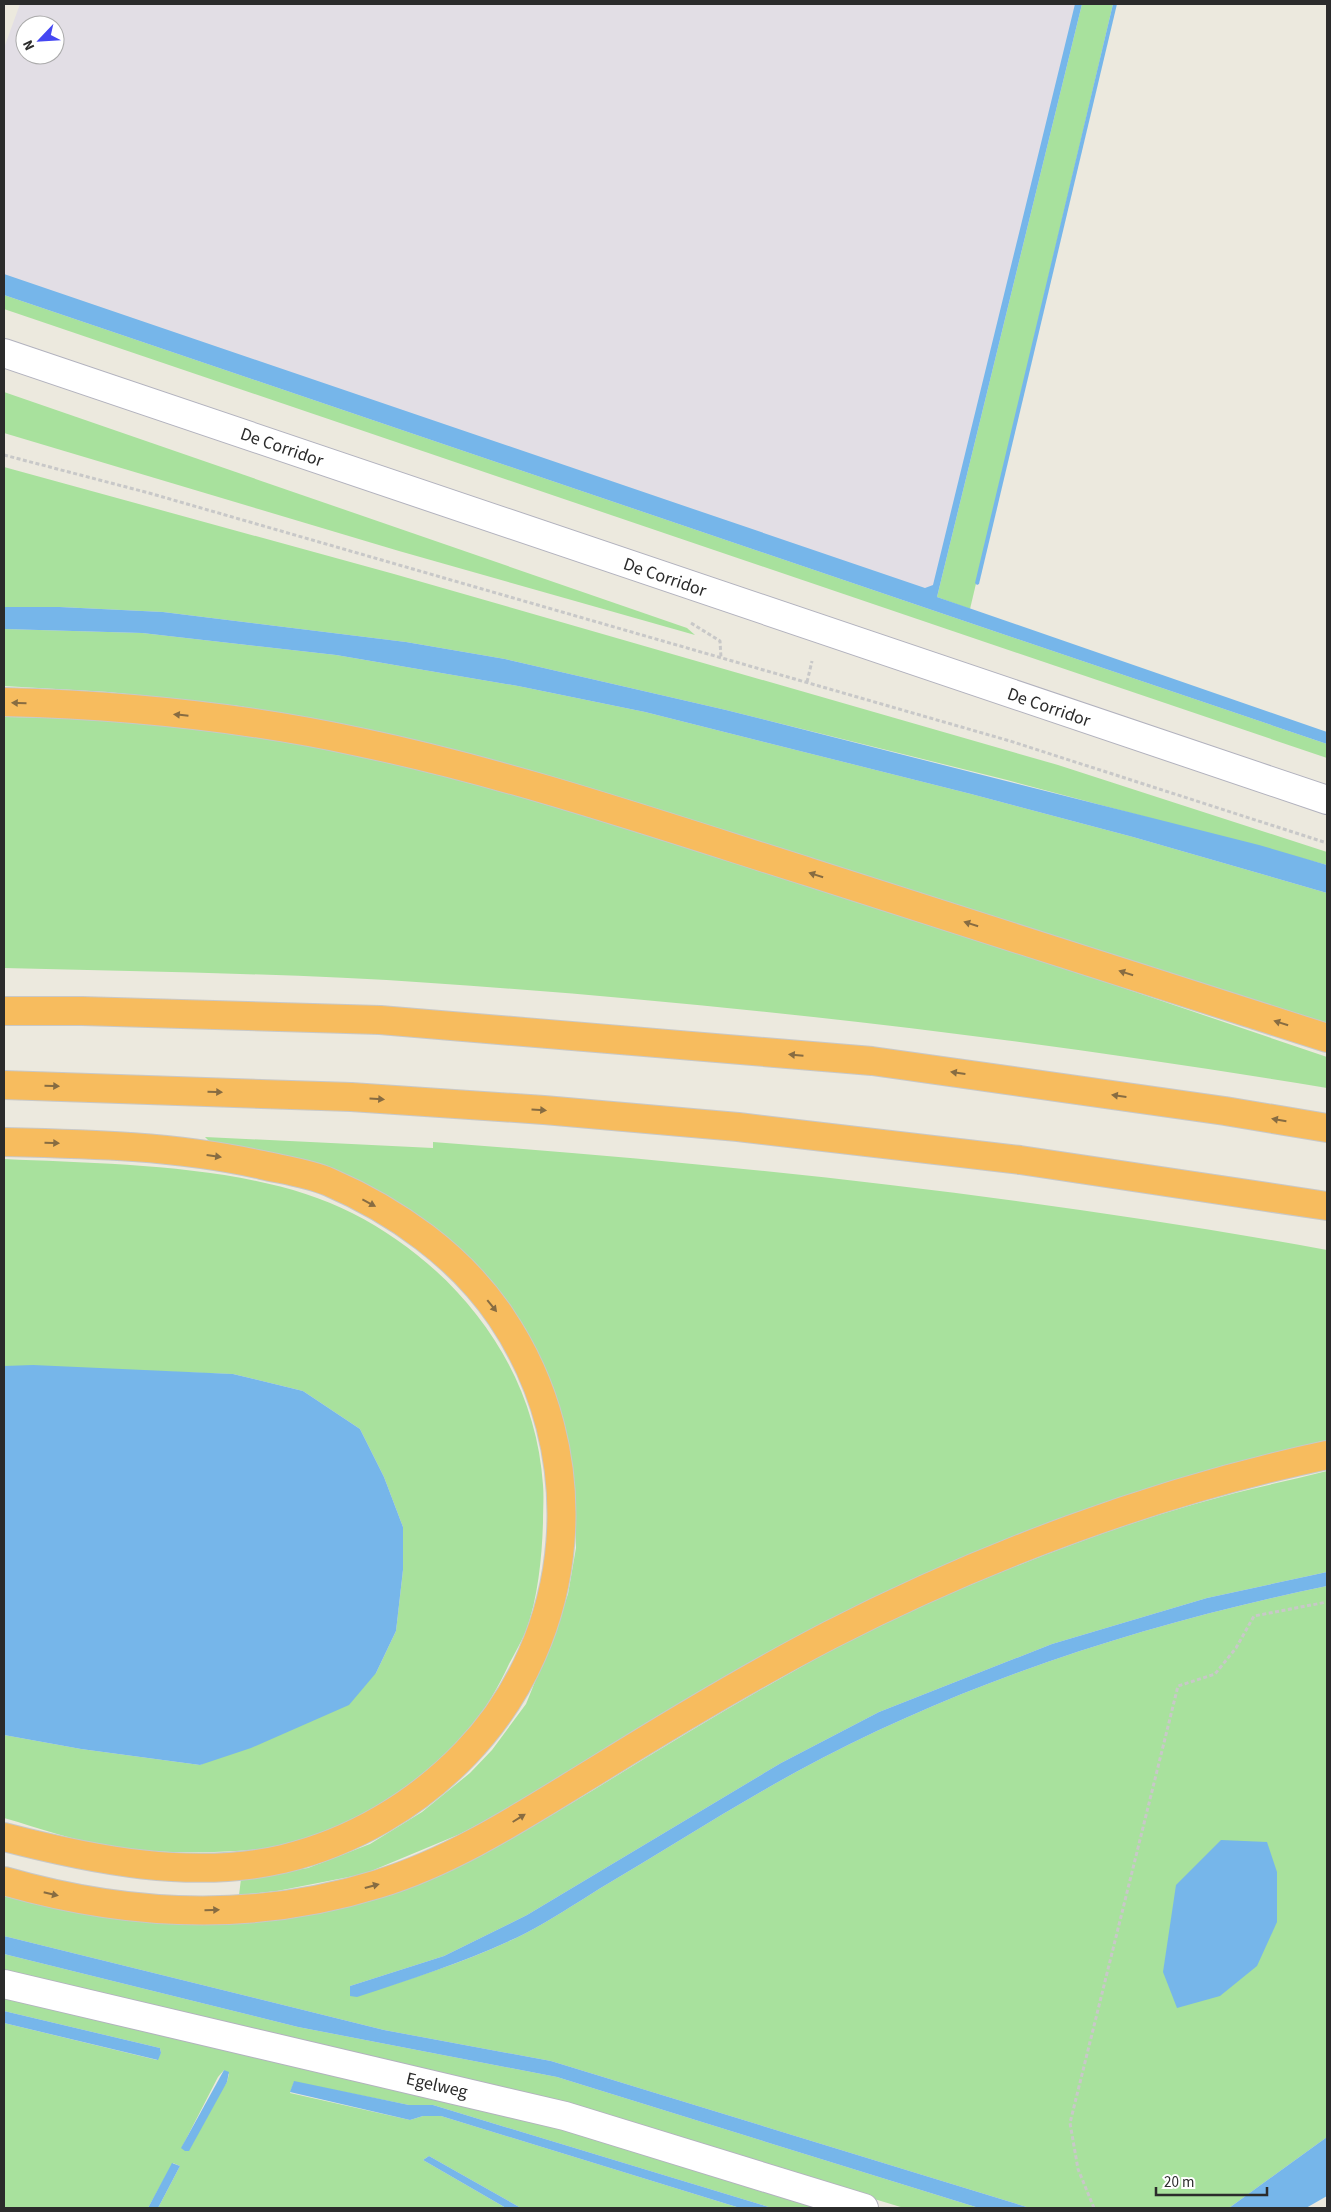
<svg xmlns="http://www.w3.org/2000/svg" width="1331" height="2212" font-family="'Source Sans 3',sans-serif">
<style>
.industrial{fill:#e2dee5;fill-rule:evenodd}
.green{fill:#a8e19d;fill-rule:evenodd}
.water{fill:#76b6ea}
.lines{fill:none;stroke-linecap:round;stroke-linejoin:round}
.street-casing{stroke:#b2b2be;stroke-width:30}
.highway-casing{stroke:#c8c8c8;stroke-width:30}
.path{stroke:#c8c8c8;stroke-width:3;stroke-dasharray:4 2.5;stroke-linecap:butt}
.street{stroke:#fff;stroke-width:28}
.highway{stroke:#f7bc5e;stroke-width:28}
.oneway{fill:#876c42}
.labels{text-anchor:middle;stroke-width:5;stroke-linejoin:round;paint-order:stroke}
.street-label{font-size:18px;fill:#2b2b2b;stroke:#fff}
</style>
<rect width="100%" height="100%" fill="#ece9de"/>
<path class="industrial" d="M20 4H1076L931 603 4 287V48ZM25 25H55V55H25Z"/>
<g class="green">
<polygon points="1082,4 1113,4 970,609 937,597"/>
<polygon points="4,295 1327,744 1327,758 4,309"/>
<polygon points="4,392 687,628 695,635 399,551 4,433"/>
<polygon points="4,467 394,574 1058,765 1327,852 1327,865 1007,780 726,710 505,659 406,642 163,612 60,607 4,607"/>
<polygon points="4,629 142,633 336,655 518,686 645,712 971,794 1133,837 1327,893 1327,1025 379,733 239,706 108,692 4,686"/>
<path d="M4 717 82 718 200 729 302 741 407 761 953 930 1327 1057V1088C1031 1039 731 1003 431 983 289 973 146 972 4 968Z"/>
<path d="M205 1137 433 1148V1142C732 1164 1032 1196 1327 1250V1445L1024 1535 460 1834 364 1874 277 1891 239 1895 241 1879 308 1868 370 1844 422 1812 470 1773 492 1750 526 1704 554 1635 568 1594 576 1548 574 1481 567 1436 550 1384 525 1328 491 1280 435 1231 293 1160 209 1141Z"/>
<path d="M4 1159C110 1164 257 1164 352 1213 456 1266 535 1365 543 1485 544 1497 543 1510 543 1522 542 1557 538 1598 526 1631 521 1642 515 1653 509 1664 488 1709 460 1749 420 1780 377 1813 326 1835 273 1847 254 1851 234 1851 214 1852 180 1853 145 1852 111 1847 75 1841 39 1828 4 1818V1735L81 1749 200 1765 376 1673 396 1631 403 1570V1527L384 1477 360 1429 303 1391 233 1374 4 1366Z"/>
<path d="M1327 1471V1572L1207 1598 1052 1644 879 1712 781 1763 527 1915 444 1956 350 1986V1996H357C414 1978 473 1960 526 1933 551 1920 575 1904 599 1889 665 1850 729 1809 796 1772 961 1682 1144 1624 1327 1586V2137L1229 2208H1030L551 2061 384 2030 4 1936V1894C149 1937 313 1936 452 1870 501 1847 548 1817 595 1789 660 1749 726 1709 792 1672 815 1659 838 1645 861 1634 967 1584 1083 1536 1195 1504 1239 1491 1283 1482 1327 1471Z"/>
<polygon points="4,1954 298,2027 557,2077 979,2208 904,2208 554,2102 335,2048 4,1970"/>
<path d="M4 1998 572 2130 830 2208H772L433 2105H409L294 2082 290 2093 410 2120 423 2116H441L740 2208H521L429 2156 423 2160 506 2208H158L180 2166 173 2163 148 2208H4V2023L157 2060 161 2053 160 2048 4 2011ZM224 2070 229 2074 227 2082 182 2147 218 2077Z"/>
</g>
<g class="water">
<polygon points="1075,4 1082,4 937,597 1327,732 1327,744 4,295 4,274 925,588 933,585"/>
<polygon points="1113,4 1117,4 979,584 977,585 975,583"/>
<polygon points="4,607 60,607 163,612 406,642 505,659 726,710 1259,845 1327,865 1327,893 1133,837 971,794 645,712 518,686 336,655 142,633 4,629"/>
<polygon points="33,1365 233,1374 303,1391 360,1429 384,1477 403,1527 403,1570 396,1631 376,1673 349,1705 251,1748 200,1765 81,1749 4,1735 4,1366"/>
<path d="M1327 1572V1586C1144 1624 961 1682 796 1772 729 1809 665 1850 599 1889 575 1904 551 1920 526 1933 472 1960 414 1978 357 1997L350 1996V1986L444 1956 527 1915 781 1763 879 1712 1052 1644 1207 1598Z"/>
<polygon points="1221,1840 1267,1842 1277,1872 1277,1922 1257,1966 1220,1996 1177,2008 1163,1972 1176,1885"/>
<polygon points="4,1936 384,2030 551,2061 1030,2208 979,2208 557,2077 298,2027 4,1954"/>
<polygon points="4,2011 160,2048 161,2053 158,2060 4,2023"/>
<polygon points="224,2070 229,2072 227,2082 189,2151 185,2151 181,2148"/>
<polygon points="294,2081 409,2105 433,2105 772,2208 740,2208 441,2116 423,2116 410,2120 290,2092"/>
<polygon points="1327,2137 1327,2196 1306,2208 1229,2208"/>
<polygon points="429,2156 521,2208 506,2208 423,2160"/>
<polygon points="172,2163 180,2166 158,2208 148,2208"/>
</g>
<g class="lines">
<defs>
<g id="street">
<polyline points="4,353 1327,800"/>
<polyline points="4,1984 565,2116 864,2208"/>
</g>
<g id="highway">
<path d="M4 702C122 705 243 717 359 742 512 774 660 825 809 872 982 927 1154 983 1327 1038"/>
<polyline points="4,1011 82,1011 380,1020 872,1061 1225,1111 1327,1128"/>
<polyline points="4,1085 351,1097 544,1110 738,1127 1020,1160 1327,1206"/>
<path d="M4 1142C91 1144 177 1146 262 1165 284 1170 308 1173 329 1182 396 1211 460 1256 501 1317 593 1453 579 1635 466 1753 416 1805 353 1842 283 1859 192 1880 93 1860 4 1837"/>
<path d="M4 1881C129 1917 253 1923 378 1884 456 1860 525 1814 594 1772 671 1724 749 1677 830 1635 984 1556 1157 1491 1327 1455"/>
</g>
</defs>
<use href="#street" class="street-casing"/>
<use href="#highway" class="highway-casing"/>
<g class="path">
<polyline points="4,455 149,493 1010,741 1327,843"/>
<polyline points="691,623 720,641 721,658"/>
<polyline points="807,682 812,661"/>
<polyline points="1094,2208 1078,2169 1070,2123 1178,1686 1215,1674 1236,1648 1254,1616 1327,1602"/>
</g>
<use href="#street" class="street"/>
<use href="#highway" class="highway"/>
</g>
<defs><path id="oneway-solid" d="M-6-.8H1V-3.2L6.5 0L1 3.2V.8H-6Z" transform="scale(1.25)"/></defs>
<g class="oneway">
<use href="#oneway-solid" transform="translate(19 703) rotate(-178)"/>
<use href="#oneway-solid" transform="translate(181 715) rotate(-174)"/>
<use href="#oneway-solid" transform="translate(816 875) rotate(-162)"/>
<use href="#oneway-solid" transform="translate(971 924) rotate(-162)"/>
<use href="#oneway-solid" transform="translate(1126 973) rotate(-162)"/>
<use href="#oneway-solid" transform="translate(1281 1023) rotate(-162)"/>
<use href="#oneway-solid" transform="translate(796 1055) rotate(-175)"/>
<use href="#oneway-solid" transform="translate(958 1073) rotate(-172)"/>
<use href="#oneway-solid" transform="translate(52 1086) rotate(2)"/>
<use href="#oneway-solid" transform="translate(215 1092) rotate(2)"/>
<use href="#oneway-solid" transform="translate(1119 1096) rotate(-172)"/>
<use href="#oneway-solid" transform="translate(377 1099) rotate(4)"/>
<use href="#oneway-solid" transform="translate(539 1110) rotate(4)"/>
<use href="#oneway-solid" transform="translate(1279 1120) rotate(-170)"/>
<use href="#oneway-solid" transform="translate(52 1143) rotate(2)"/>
<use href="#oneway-solid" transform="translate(214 1156) rotate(8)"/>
<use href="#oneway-solid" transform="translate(369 1203) rotate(28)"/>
<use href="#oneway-solid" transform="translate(492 1306) rotate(51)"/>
<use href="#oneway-solid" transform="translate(519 1818) rotate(-32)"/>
<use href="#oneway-solid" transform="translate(372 1886) rotate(-15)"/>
<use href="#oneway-solid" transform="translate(51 1894) rotate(13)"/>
<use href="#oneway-solid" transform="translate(212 1910) rotate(-2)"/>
</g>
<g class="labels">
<g class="street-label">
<text transform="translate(282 447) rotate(19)" y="6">De Corridor</text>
<text transform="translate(665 577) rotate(19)" y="6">De Corridor</text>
<text transform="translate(1049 707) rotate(19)" y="6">De Corridor</text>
<text transform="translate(437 2085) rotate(13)" y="6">Egelweg</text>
</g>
</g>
<rect width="1331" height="2212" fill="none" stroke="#2b2b2b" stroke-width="10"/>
<g transform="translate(40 40) rotate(245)"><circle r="24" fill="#ffffff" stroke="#aaaaaa"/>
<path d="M0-4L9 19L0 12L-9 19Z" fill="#4547f2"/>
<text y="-8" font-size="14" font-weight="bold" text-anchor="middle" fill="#2b2b2b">N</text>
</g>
<path d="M1156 2187v8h111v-8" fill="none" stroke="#2b2b2b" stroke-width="2.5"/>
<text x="1164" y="2187" font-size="15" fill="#2b2b2b" stroke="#ffffff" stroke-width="4" paint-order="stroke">20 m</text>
</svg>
